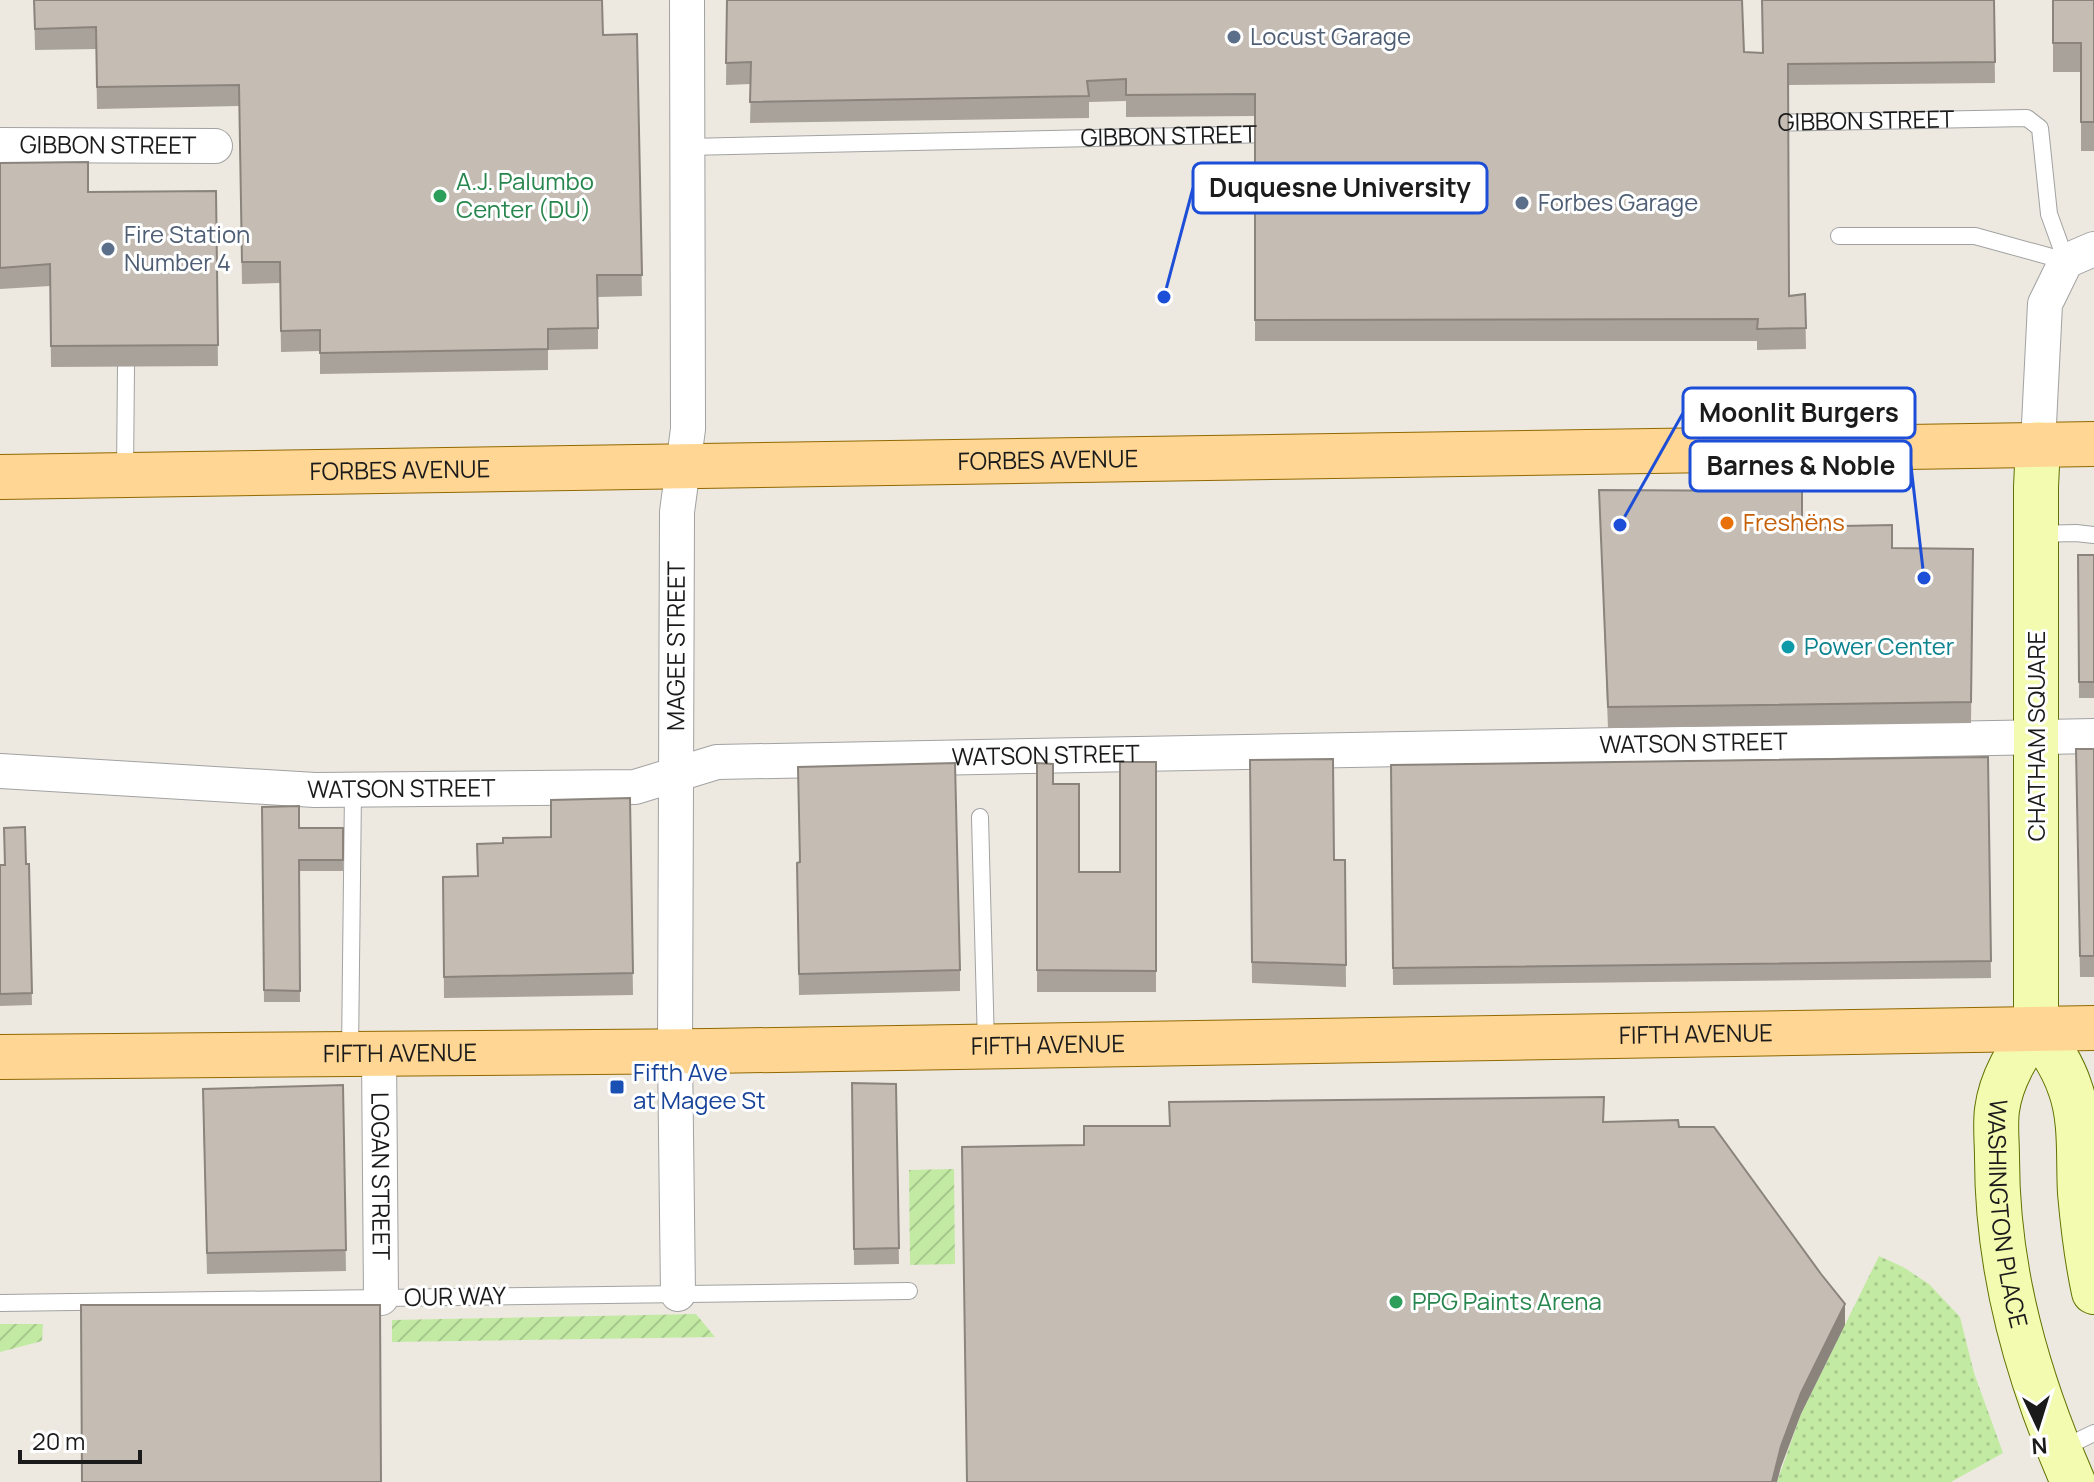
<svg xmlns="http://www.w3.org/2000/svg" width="2094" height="1482" font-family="Manrope,sans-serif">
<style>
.grass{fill:url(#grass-dots)}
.garden{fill:url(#garden-furrows)}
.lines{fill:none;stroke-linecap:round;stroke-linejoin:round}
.lane-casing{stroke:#a2a2a2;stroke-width:18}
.street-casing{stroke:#a2a2a2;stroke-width:36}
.secondary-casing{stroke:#607201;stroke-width:46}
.primary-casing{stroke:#926900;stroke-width:46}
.lane{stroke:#fff;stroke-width:16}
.street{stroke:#fff;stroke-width:34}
.secondary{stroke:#f3fbb0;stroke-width:44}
.primary{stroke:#ffd693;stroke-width:44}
.wall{fill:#a9a29a}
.shaded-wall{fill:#8a847d}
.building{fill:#c5bcb3;stroke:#8a847d;stroke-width:2}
.service-dot{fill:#5c6f8a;stroke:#fff;stroke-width:3}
.leisure-dot{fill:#2e9e5b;stroke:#fff;stroke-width:3}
.food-dot{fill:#e8710a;stroke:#fff;stroke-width:3}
.culture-dot{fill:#0f9aa8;stroke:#fff;stroke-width:3}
.transit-dot{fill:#1a4fb4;stroke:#fff;stroke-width:3}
.labels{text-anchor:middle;stroke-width:6;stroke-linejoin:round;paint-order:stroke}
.service-label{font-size:24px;fill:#4e5e75;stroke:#fff;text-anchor:start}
.street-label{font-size:24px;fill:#1b1b1b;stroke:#fff}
.leisure-label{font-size:24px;fill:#27864d;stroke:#fff;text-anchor:start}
.food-label{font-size:24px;fill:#c56008;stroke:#fff;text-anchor:start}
.culture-label{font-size:24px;fill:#0d838f;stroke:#fff;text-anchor:start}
.transit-label{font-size:24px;fill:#164399;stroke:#fff;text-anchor:start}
.leader{fill:none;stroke:#1d4ed8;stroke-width:3}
.callout-dot{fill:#1d4ed8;stroke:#fff;stroke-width:3}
.callout{fill:#fff;stroke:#1d4ed8;stroke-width:3}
.callout-label{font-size:26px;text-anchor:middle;font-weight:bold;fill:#1b1b1b}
</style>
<defs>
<pattern id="grass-dots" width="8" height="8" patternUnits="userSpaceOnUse" patternTransform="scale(2)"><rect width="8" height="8" fill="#c2eaa3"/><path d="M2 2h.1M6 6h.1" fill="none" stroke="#a6c88c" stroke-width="1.8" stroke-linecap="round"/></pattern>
<pattern id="garden-furrows" width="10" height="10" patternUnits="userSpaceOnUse" patternTransform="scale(2)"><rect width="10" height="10" fill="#c2eaa3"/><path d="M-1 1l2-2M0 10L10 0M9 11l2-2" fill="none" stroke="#a6c88c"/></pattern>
</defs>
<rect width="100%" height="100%" fill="#ede9e0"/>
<polygon class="grass" points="1879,1256 1903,1267 1929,1284 1960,1317 1974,1373 2003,1453 1951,1482 1777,1482 1801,1414"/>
<g class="garden">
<polygon points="954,1169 955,1264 910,1265 909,1170"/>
<polygon points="696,1314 715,1337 392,1342 392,1320"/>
<polygon points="0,1324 43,1324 42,1341 0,1352"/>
</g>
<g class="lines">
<defs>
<g id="lane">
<path id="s1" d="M1770 123 2027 118 2040 128 2049 214 2066 261"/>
<path id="s2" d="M687 147 1275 134"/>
<polyline points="1839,236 1975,236 2066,261"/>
<polyline points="125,473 126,366"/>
<polyline points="2036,534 2076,533 2094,535"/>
<polyline points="980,817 986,1045"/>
<polyline points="350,1053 353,790"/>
<polyline points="0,1303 909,1291"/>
<polyline points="2061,1449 2094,1433"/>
</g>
<g id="street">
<path id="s3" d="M0 145 215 146"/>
<polyline points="2038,444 2045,304 2066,261 2094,249"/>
<path id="s4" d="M0 771 315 790 635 787 717 762 2094 736"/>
<path id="s5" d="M379 1054 381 1298"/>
<path id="s6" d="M678 1294 675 1052 677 512 688 429 687 0"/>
</g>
<g id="secondary">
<polyline points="2036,1028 2036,487 2038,444"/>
<path id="s7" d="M2036 1028C2018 1052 2001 1079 1997 1110 1995 1125 1997 1142 1997 1158 1997 1272 2028 1379 2073 1482"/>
<path d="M2036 1028C2050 1047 2063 1066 2070 1088 2082 1121 2078 1159 2080 1193 2083 1227 2087 1260 2094 1292"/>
</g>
<g id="primary">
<path id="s8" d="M0 477 2094 444"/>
<path id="s9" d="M0 1057 710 1051 2094 1028"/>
</g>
</defs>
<use href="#lane" class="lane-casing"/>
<use href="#street" class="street-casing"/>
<use href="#secondary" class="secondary-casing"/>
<use href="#primary" class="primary-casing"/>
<use href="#lane" class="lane"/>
<use href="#street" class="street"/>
<use href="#secondary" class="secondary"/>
<use href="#primary" class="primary"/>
</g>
<g class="wall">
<polygon points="34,0 603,35 637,34 642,296 598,297 598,349 548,350 548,370 320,374 320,351 281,352 280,283 242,284 239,106 97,109 96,49 35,50"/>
<polygon points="727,0 1763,53 1994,0 1995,83 1788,85 1789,296 1805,294 1806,349 1757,350 1757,341 1255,341 1255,116 1126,117 1126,101 1089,102 1089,118 750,123 751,84 726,85"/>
<polygon points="2053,0 2094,0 2094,151 2081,151 2081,72 2053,72"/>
<polygon points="0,163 88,192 216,191 218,366 51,367 50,286 0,289"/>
<polygon points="1599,490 1892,548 1973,549 1971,723 1608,728"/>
<polygon points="2078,555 2094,555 2094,698 2079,698"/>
<polygon points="2076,749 2094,749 2094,977 2080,977"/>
<polygon points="1988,757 1991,978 1393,985 1391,765"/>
<polygon points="1250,760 1334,860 1345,860 1346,987 1252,983"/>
<polygon points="1156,762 1156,992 1037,992 1037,763 1053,784 1079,872 1120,872"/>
<polygon points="630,798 633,995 444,998 443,877 478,876 551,837"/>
<polygon points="262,807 299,828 343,828 343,871 299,871 300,1002 264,1002"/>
<polygon points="29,864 32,1005 0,1006 0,865"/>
<polygon points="797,884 960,970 960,991 799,995"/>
<polygon points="852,1083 896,1084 899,1264 854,1265"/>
<polygon points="343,1085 346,1271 207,1274 203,1110"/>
</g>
<polygon class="shaded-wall" points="1845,1304 1845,1325 1801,1414 1781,1467 1777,1482 1772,1482 1781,1446 1801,1393"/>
<g class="building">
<polygon points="34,0 602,0 603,35 637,34 642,275 597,275 598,328 548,329 548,349 320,353 320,330 281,331 280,262 242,262 239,85 97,87 96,27 35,29"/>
<polygon points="727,0 1742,0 1744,52 1763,53 1762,0 1994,0 1995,62 1788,64 1789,296 1805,294 1806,328 1757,329 1758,319 1255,320 1255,94 1126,95 1126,79 1087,81 1089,96 750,102 751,62 726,63"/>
<polygon points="2053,0 2094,0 2094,122 2081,122 2081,43 2053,43"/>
<polygon points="88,162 88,192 216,191 218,345 51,346 50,264 0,268 0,163"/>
<polygon points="1599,490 1802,491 1802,530 1841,526 1892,525 1892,548 1973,549 1971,702 1608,707"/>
<polygon points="2078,555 2094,555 2094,682 2079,682"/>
<polygon points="2076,749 2094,749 2094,956 2080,956"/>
<polygon points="1988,757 1991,961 1393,968 1391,765"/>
<polygon points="1333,759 1334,860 1345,860 1346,965 1252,962 1250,760"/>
<polygon points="1120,762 1156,762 1156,971 1037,970 1037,763 1053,764 1053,784 1079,784 1079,872 1120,872"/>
<polygon points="955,763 960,970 799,974 797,863 800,862 798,767"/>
<polygon points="630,798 633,973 444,977 443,877 478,876 477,844 503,843 503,838 551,837 551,800"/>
<polygon points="299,806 299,828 343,828 343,860 299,860 300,991 264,990 262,807"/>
<polygon points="25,827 26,864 29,864 32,993 0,994 0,865 5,865 4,828"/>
<polygon points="852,1083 896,1084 899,1248 854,1249"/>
<polygon points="343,1085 346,1250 207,1253 203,1089"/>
<polygon points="1604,1097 1603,1122 1678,1120 1679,1127 1714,1127 1821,1274 1845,1304 1801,1393 1781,1446 1772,1482 967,1482 962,1147 1084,1145 1084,1126 1170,1126 1169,1102"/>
<polygon points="81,1305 380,1305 381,1482 82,1482"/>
</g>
<g class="service-dot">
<circle cx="1234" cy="37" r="8"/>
<circle cx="1522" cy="203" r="8"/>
<circle cx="108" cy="249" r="8"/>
</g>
<g class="leisure-dot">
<circle cx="440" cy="196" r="8"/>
<circle cx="1396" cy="1302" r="8"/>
</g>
<circle class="food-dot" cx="1727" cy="523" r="8"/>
<circle class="culture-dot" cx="1788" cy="647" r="8"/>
<rect class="transit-dot" x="609" y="1079" width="16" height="16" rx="4"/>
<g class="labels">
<g class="service-label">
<text x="1250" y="45">Locust Garage</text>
<text x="1538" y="211">Forbes Garage</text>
<text x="124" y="243">Fire Station<tspan x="124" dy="28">Number 4</tspan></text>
</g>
<g class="street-label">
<text dy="8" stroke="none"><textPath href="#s1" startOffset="96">GIBBON STREET</textPath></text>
<text dy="8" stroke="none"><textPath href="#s2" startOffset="482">GIBBON STREET</textPath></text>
<text dy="8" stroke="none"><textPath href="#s3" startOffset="108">GIBBON STREET</textPath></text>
<text dy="8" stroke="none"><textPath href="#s8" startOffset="1048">FORBES AVENUE</textPath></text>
<text dy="8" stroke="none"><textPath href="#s8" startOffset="400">FORBES AVENUE</textPath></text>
<text dy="8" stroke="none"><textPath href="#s6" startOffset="648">MAGEE STREET</textPath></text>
<text transform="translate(2037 736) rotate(-90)" y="8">CHATHAM SQUARE</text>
<text dy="8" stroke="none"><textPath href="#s4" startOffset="1698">WATSON STREET</textPath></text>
<text dy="8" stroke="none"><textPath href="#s4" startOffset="1050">WATSON STREET</textPath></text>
<text dy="8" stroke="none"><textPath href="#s4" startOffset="402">WATSON STREET</textPath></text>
<text dy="8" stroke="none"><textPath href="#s9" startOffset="1696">FIFTH AVENUE</textPath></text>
<text dy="8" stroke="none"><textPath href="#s9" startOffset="1048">FIFTH AVENUE</textPath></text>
<text dy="8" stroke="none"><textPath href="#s9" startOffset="400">FIFTH AVENUE</textPath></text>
<text dy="8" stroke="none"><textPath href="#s5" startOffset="122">LOGAN STREET</textPath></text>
<text dy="8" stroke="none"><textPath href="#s7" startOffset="196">WASHINGTON PLACE</textPath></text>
<text transform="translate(455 1297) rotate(-1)" y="8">OUR WAY</text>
</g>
<g class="leisure-label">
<text x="456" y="190">A.J. Palumbo<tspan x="456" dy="28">Center (DU)</tspan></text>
<text x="1412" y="1310">PPG Paints Arena</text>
</g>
<g class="food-label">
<text x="1743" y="531">Freshëns</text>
</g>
<g class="culture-label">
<text x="1804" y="655">Power Center</text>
</g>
<g class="transit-label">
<text x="633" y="1081">Fifth Ave<tspan x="633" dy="28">at Magee St</tspan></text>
</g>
</g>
<path class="leader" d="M1164 297L1193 188M1620 525L1683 413M1924 578L1911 466"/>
<g class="callout-dot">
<circle cx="1164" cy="297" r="8"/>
<circle cx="1620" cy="525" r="8"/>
<circle cx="1924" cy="578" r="8"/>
</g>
<g class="callout">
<rect x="1193" y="163" width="294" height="50" rx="8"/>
<rect x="1683" y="388" width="232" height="50" rx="8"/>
<rect x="1690" y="441" width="221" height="50" rx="8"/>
</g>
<g class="callout-label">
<text x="1340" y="197">Duquesne University</text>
<text x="1799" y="422">Moonlit Burgers</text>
<text x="1801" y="475">Barnes &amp; Noble</text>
</g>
<g transform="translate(2038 1426) rotate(176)" stroke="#ffffff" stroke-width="6" paint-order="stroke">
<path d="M0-6L14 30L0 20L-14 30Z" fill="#1b1b1b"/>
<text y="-12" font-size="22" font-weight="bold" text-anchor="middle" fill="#1b1b1b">N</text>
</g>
<path d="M20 1450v12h120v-12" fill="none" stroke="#1b1b1b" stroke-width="4"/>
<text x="32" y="1450" font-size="24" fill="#1b1b1b" stroke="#ffffff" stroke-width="6" paint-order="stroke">20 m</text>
</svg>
